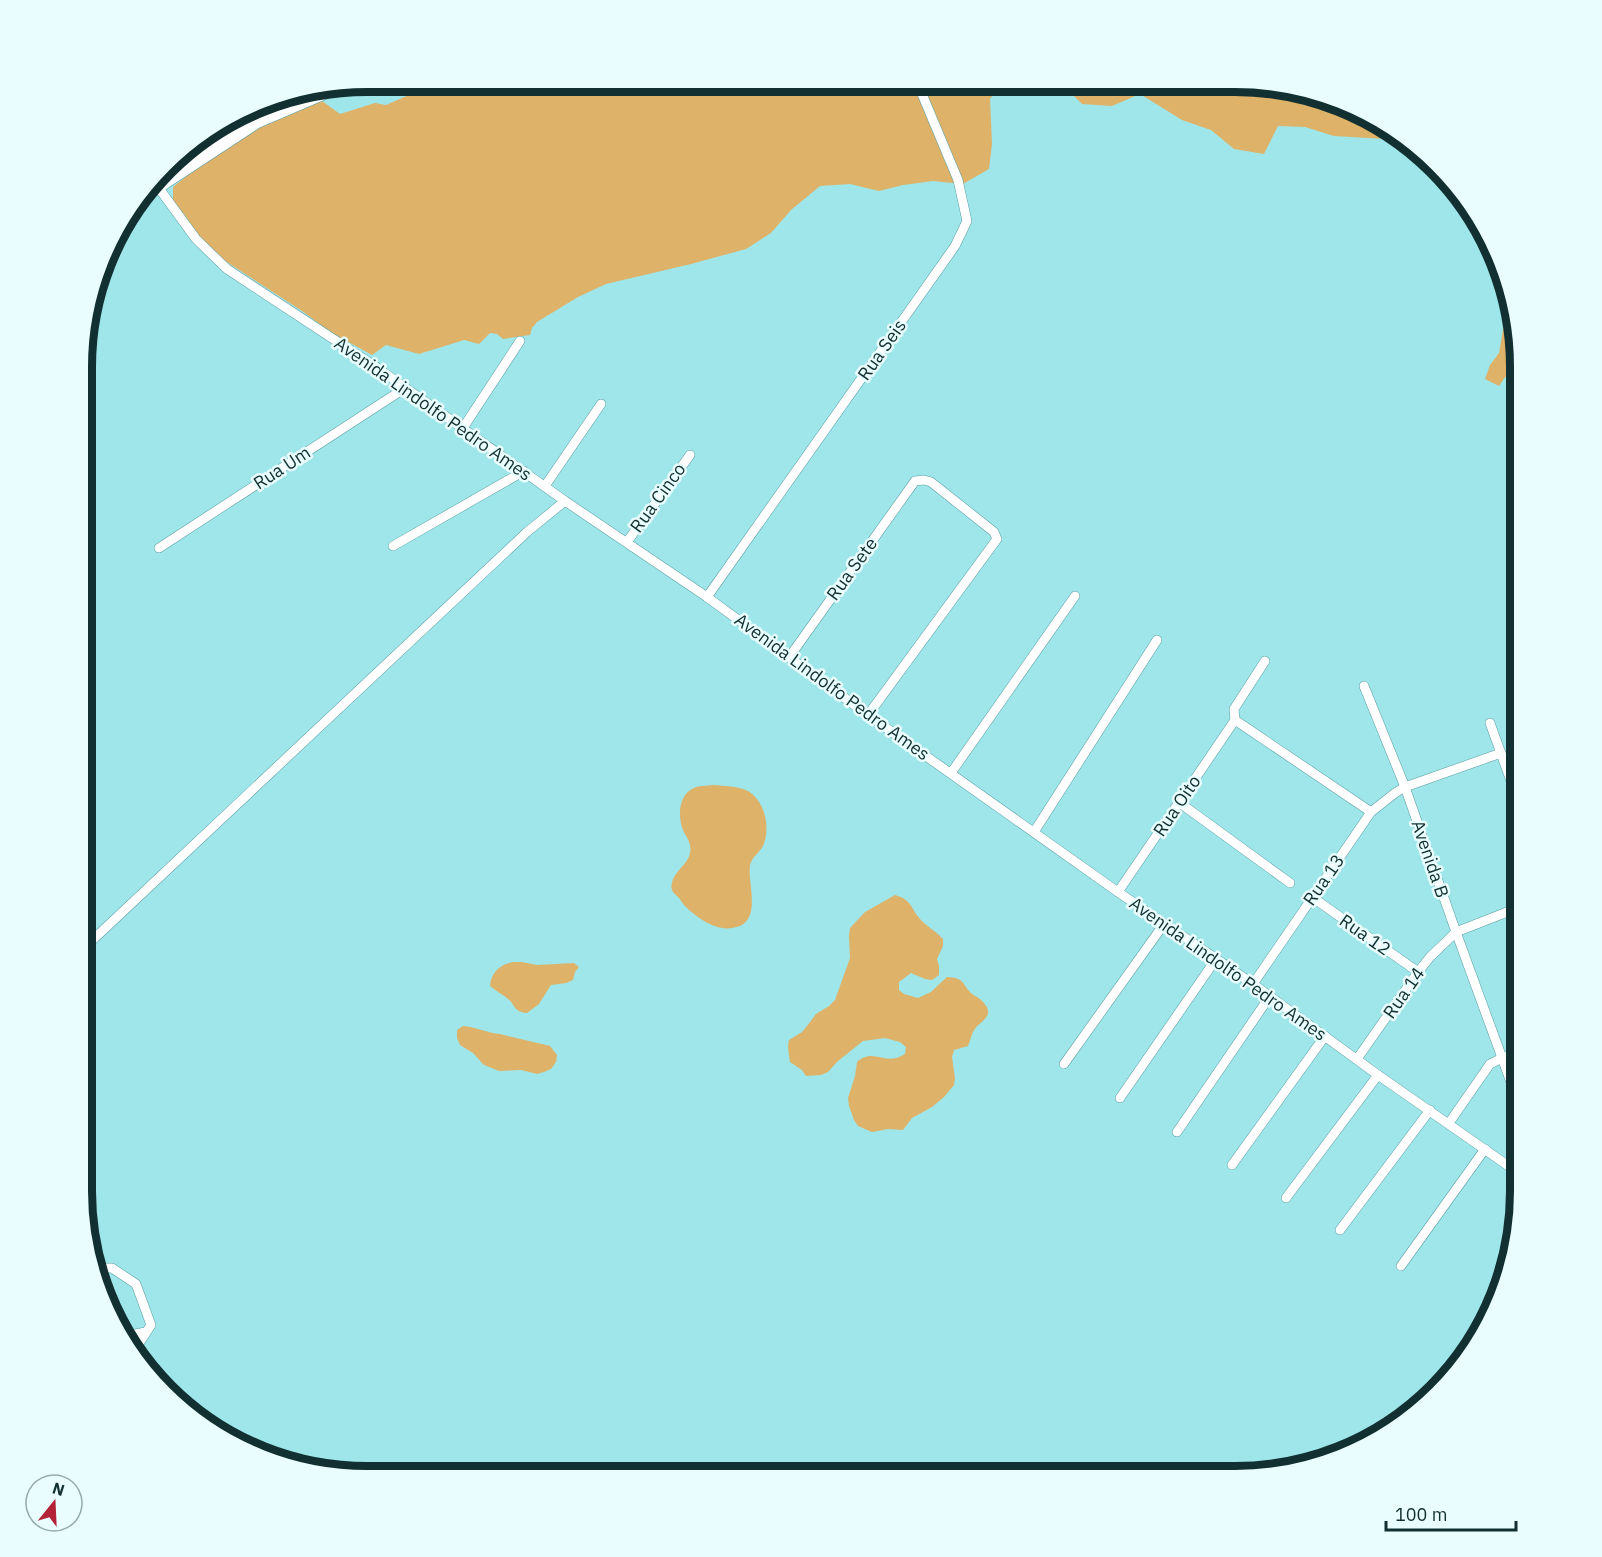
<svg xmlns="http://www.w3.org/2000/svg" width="1602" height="1557" font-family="'IBM Plex Sans',sans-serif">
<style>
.green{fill:#deb268}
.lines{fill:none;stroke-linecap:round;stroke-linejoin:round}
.street-casing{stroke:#589ea2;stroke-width:10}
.secondary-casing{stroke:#589ea2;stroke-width:15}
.street{stroke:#fff;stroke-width:9}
.secondary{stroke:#fff;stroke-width:14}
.labels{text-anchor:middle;stroke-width:5;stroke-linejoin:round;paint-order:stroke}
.street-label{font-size:18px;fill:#123031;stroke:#e9fdfe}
.rim{fill:none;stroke:#123031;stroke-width:8}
</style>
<rect width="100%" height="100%" fill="#9fe6ea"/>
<g class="green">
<path d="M515 81H541L543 85 553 81 1032 83 1015 85H1000L990 99 992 144 989 169 963 184 933 181 903 185 879 191 850 184 820 186 791 210 771 233 746 249 691 264 606 284 578 297 537 322 532 328 530 335 503 339 497 334 490 333 479 344 464 340 419 354 386 345 372 355 332 333 302 311 216 255 187 225 173 203V187C218 151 266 117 322 101L340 114 375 103 386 105 411 94 423 96 491 85 506 86Z"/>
<polygon points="1064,83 1273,83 1378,119 1402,140 1334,136 1305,127 1278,126 1264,154 1234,149 1211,130 1182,120 1140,94 1112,106 1082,104 1070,92 1068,85"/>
<polygon points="333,87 153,182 178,152 274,96"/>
<polygon points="1503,271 1520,348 1520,371 1508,373 1499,386 1485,379 1490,365 1499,353 1504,324 1500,294"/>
<path d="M714 785C725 786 736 786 746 790 765 799 771 828 763 846 759 853 752 857 750 865 747 884 764 924 732 928 715 931 696 917 684 905 682 903 681 900 679 898 674 893 670 891 672 883 674 871 689 864 690 852 692 843 686 837 683 830 678 817 678 797 692 789 698 785 707 786 714 785Z"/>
<path d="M895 895C912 900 910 907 920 919 926 926 936 931 943 939V946L937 959 939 966V975L932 980 925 979 911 973 899 982V990L904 994 918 998 931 992 947 977C964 978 961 982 970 992 973 996 979 997 982 1001 998 1017 978 1021 973 1032 971 1036 970 1041 968 1046L954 1050 952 1057 955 1078 954 1085 944 1097 932 1107 912 1118 903 1130 888 1129 872 1132 858 1126 854 1120 849 1106 848 1098 855 1076 857 1062C874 1047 885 1067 905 1054L906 1047 900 1042 885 1038 863 1041 838 1061 828 1072 821 1075 806 1076 802 1070 790 1062C789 1054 787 1048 789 1040L802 1032 807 1026 816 1014 829 1006 835 1000 850 958 849 936 850 928 865 912Z"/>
<path d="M514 962H522L537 965 574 963 579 967 575 972 573 980 566 983 551 985 539 1004 527 1013C513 1012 516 1005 507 998 502 994 496 991 490 986 491 972 501 964 514 962Z"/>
<path d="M463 1026C476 1027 487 1033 500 1034L550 1046 557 1055 556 1062 551 1069 544 1072 537 1074 521 1070 499 1071 484 1065 473 1053 460 1045 457 1038V1030Z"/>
</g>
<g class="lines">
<defs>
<g id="street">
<polyline points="158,187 196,239 227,269 379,369 565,501 707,597 868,715 1118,892 1253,984 1378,1075 1520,1174"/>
<polyline points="463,428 520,341"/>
<polyline points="545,486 601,404"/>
<polyline points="627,542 690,455"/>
<polyline points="393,546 524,471"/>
<polyline points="159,548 405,388"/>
<polyline points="707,597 955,246 967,221 958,180 917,82"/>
<polyline points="790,656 915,481 924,480 931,482 994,532 997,539 868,715"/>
<polyline points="1265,661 1234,709 1235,720 1371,812"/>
<polyline points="1364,686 1405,787 1456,932 1520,1107"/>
<polyline points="1490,723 1520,806"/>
<polyline points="951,773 1075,596"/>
<polyline points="1180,803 1290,883"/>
<polyline points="1034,832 1157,640"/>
<polyline points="1118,892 1235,720"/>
<polyline points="1312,897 1418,972"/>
<polyline points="83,949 527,532 565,501"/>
<polyline points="1253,984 1371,812 1395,793 1405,787 1501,753"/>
<polyline points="1357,1059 1418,972 1430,957 1456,932 1520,907"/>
<polyline points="1064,1064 1164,924"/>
<polyline points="1120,1098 1216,959"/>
<polyline points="1449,1123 1490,1064 1502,1058 1520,1052"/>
<polyline points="1177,1132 1270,996"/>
<polyline points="1232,1165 1325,1036"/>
<polyline points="1286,1198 1378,1075"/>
<polyline points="1340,1230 1430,1110"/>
<polyline points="1401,1266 1485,1149"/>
<polyline points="95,1268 112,1268 136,1284 151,1325 138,1345 139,1361"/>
<polyline points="1492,1314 1494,1302 1502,1279"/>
<polyline points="124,1336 146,1332"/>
</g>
<polyline id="secondary" points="140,198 257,121 341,85"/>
</defs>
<use href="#street" class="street-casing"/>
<use href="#secondary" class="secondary-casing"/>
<use href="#street" class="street"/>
<use href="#secondary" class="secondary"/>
</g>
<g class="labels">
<g class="street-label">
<text transform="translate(882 350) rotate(-55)" y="6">Rua Seis</text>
<text transform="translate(433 409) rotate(35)" y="6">Avenida Lindolfo Pedro Ames</text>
<text transform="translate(282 468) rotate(-33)" y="6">Rua Um</text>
<text transform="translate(658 498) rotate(-54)" y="6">Rua Cinco</text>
<text transform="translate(852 569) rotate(-54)" y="6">Rua Sete</text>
<text transform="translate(832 687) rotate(36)" y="6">Avenida Lindolfo Pedro Ames</text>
<text transform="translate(1177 806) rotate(-56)" y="6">Rua Oito</text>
<text transform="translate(1430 859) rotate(71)" y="6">Avenida B</text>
<text transform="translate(1324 880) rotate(-55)" y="6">Rua 13</text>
<text transform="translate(1365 935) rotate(35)" y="6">Rua 12</text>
<text transform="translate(1228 969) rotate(35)" y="6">Avenida Lindolfo Pedro Ames</text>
<text transform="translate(1404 993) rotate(-55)" y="6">Rua 14</text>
</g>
</g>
<path d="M0 0H1602V1557H0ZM367 92H1235A275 275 0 0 1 1510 367V1191A275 275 0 0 1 1235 1466H367A275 275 0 0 1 92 1191V367A275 275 0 0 1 367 92Z" fill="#e9fdfe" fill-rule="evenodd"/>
<path class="rim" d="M367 92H1235A275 275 0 0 1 1510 367V1191A275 275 0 0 1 1235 1466H367A275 275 0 0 1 92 1191V367A275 275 0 0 1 367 92Z"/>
<g transform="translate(54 1503) rotate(18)"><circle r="28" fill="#e9fdfe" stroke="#93abac" stroke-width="1.5"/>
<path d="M0-4.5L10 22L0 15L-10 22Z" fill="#b42237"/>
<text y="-9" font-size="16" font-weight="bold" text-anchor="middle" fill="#123031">N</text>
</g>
<path d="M1386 1521v9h130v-9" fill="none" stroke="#123031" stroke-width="3"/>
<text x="1395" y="1521" font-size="18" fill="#123031" stroke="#e9fdfe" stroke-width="4.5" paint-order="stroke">100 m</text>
</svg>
